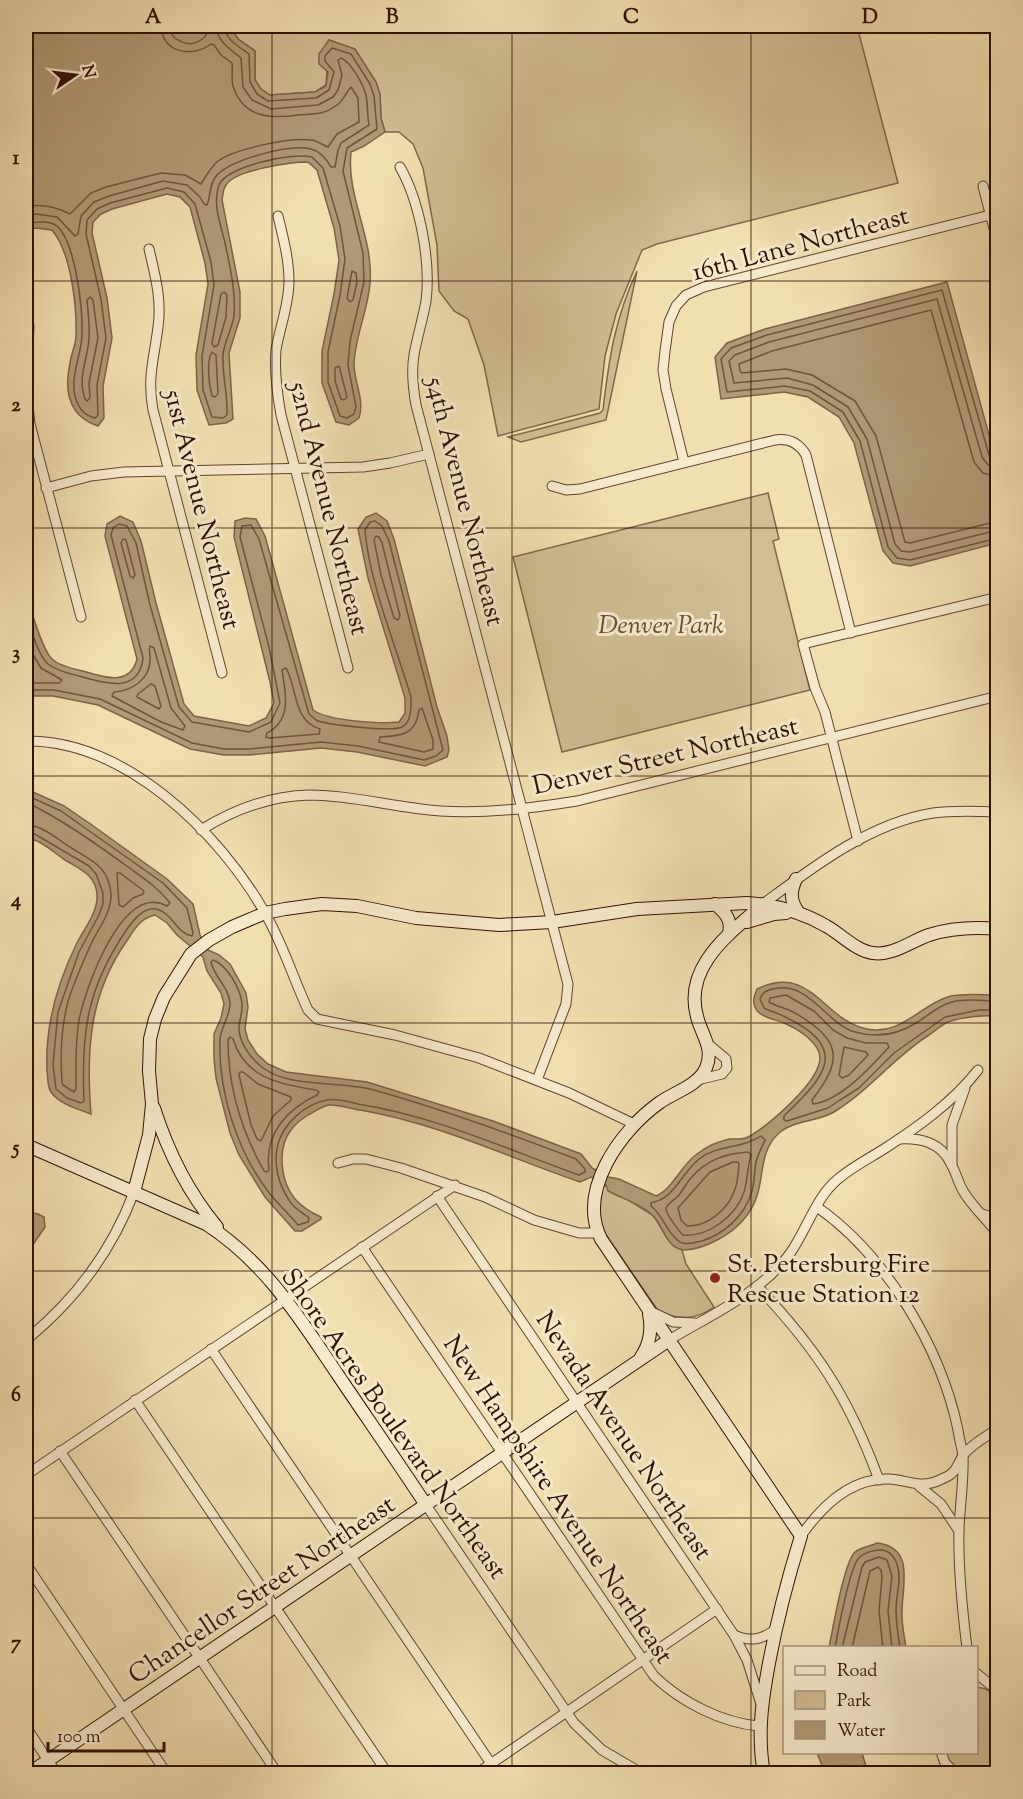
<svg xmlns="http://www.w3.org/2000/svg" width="1023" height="1799" font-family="'Sorts Mill Goudy',serif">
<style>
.green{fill:#d1bc93;stroke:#80664b;stroke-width:1.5}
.water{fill:#b09975;stroke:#7d6247;stroke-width:1.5}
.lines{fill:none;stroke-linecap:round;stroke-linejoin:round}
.shore{stroke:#70543c;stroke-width:1.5}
.street-casing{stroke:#60442e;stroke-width:11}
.secondary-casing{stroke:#301003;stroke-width:14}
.street{stroke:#f7eacc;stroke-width:9}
.secondary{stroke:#f7eacc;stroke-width:12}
.grid{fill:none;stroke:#301003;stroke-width:1.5;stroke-opacity:0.55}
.poi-dot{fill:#8f2418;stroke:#f7eacc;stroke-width:2}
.labels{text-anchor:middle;stroke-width:6;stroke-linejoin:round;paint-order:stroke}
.street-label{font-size:26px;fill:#301003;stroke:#f7eacc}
.park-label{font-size:26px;font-style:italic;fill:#684c35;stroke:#f7eacc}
.poi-label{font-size:26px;fill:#301003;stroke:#f7eacc;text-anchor:start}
.neatline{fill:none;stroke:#301003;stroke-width:2}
.grid-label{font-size:20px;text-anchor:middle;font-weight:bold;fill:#301003}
</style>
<rect width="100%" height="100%" fill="#f2dfb0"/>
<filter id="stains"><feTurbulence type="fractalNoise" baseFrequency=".00333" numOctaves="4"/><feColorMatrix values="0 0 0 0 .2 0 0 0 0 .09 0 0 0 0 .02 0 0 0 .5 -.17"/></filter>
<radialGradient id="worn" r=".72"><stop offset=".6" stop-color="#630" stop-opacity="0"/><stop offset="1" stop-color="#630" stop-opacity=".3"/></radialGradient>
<g class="green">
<polygon points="229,26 857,26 898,183 657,244 642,250 616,314 605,356 599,409 498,436 484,365 468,319 454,311 439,291 437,245 423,168 413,144 399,132 385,132 381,118 380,94 376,82 355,49 329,40 326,85 315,92 270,95 261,89 255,80 255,51 238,39"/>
<path d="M637 271 606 420 521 442 508 437 600 413 603 410C609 358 615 318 637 271Z"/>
<polygon points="768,493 779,539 773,541 810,690 562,752 513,557"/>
<path d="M603 1184 654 1216 667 1238 682 1250 686 1264 714 1307C696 1320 679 1320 659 1312L600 1226 598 1213Z"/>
<polygon points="977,1687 986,1689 997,1696 997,1773 962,1773 950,1763 945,1753 976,1752"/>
</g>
<g class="water">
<path d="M26 26H175L190 30 201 26H229L238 39 255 51V80L261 89 270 95 315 92 326 86 328 72 319 64V54L329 40 355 49 376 82 380 94 381 118 385 132 364 146 351 152C346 196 374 238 370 283 368 311 355 336 354 364 354 383 365 399 359 418L349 425 336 422 322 383V351L334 294 339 260 334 228 317 170 308 162C291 162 235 170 226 185 223 189 223 195 222 200L240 292V318L229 353 233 419 226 423 209 425 197 390 196 355 208 284 205 263 190 207 180 197 167 194 112 209 101 214 93 222 92 233 107 298 112 338 103 386 104 418 98 426C68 416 64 391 70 363 71 354 76 345 76 336 77 306 71 252 52 230L36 228 26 230Z"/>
<polygon points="947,282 997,464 997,543 910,566 893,563 883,551 854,443 839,417 808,397 784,392 721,399 715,357 727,343 765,329"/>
<path d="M376 513 387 521 394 539 437 707 447 736 449 750 447 757 425 766 357 752 321 748 249 755H224L190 749 98 705 53 696H26V595C31 609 42 650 52 659 59 666 74 669 83 671 103 677 130 687 137 659L105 536 107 524 120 516 133 522 141 541 156 603 184 704 194 716 249 726 266 718 274 703 270 682 234 537 235 521 245 518 256 519 265 536 313 710C328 721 380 724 399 722L405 713V698L368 578 358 529 366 517Z"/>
<path d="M26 789 64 806 92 825 167 879 193 904 200 935 208 950 219 955 230 964 246 993 248 1007 245 1029 248 1040 257 1054 268 1064 286 1072 367 1082 493 1121 581 1154 592 1168 608 1177 619 1179 656 1196C673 1189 681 1165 697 1154 706 1147 719 1141 730 1139 736 1139 742 1140 748 1137 768 1127 820 1081 820 1058 820 1043 798 1029 786 1024 776 1019 759 1018 755 1007 752 1000 755 995 757 989 812 963 822 1020 867 1029 902 1036 920 1004 951 996 965 993 983 995 997 995V1016C983 1015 962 1017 948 1022 941 1025 935 1031 929 1035 894 1057 870 1090 834 1112 817 1122 794 1120 779 1133 760 1150 764 1174 757 1196 751 1215 736 1230 719 1239 708 1245 697 1250 684 1250 667 1249 664 1228 655 1218 644 1205 623 1199 608 1191L606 1185 591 1177 580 1182C507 1157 437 1123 360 1110 351 1109 338 1104 329 1105 322 1106 314 1112 308 1115 302 1119 295 1124 291 1130 277 1148 280 1181 295 1199 301 1206 312 1213 321 1217V1219L302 1231H295L265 1197 239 1155 230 1133 216 1078 214 1059V1034L221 1018 224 1004 221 993 207 971 203 957 177 935 167 923 155 915C140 918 134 930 126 942 89 995 86 1052 91 1114 78 1109 59 1104 51 1092 47 1086 48 1077 47 1070 45 1026 57 984 76 945 83 930 98 913 97 895 96 875 80 869 65 860 54 853 40 838 26 839Z"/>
<polygon points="26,1211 38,1214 44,1217 45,1227 32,1246 26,1251"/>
<path d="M877 1543C914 1547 903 1583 902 1609 901 1622 904 1635 906 1647H829C833 1629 844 1562 855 1552 860 1548 871 1546 877 1543Z"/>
<polygon points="817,1753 862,1753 868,1773 825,1773"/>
</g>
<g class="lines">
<g class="shore">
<path d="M170 26C170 38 179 42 190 44 201 42 208 37 209 26"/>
<path d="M26 207C42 203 56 207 70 214L91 193 106 187 161 173 185 175 201 184C206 176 210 168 218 161 235 149 290 137 311 140 317 140 322 145 328 147L337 134 359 122 358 98 351 87C346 92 344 100 337 105 322 116 315 113 298 115 271 119 243 118 233 86 231 79 233 70 232 63L221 55 214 45 211 44C192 58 162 53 161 26"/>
<path d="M26 217 36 214 57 217 75 236 78 234 81 216 94 202 109 196 163 181 187 185 200 197 204 204 207 205C211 196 209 183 217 175 233 159 289 144 311 149 320 151 327 160 331 167H335L338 150 341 143 369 125C367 115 368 104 366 95 363 84 351 62 341 58L338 60 342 75 338 90 333 97 318 105 271 109 252 100 243 87 241 58C230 49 217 41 216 26"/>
<path d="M26 224C34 222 49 220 57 226 76 243 83 311 82 336 81 355 72 372 74 391 76 404 82 415 95 418L98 415 97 385 106 338 101 299 86 234 87 220 97 209 110 203 167 188 184 192 195 204 211 262 214 285 202 356 203 390 212 417 223 418 227 415C228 395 222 375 223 355 224 342 232 329 234 316 236 291 230 267 225 243 221 225 212 204 219 185 227 166 293 152 312 157L323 168 340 226 345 259 340 295 328 352V382L340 416 347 418 354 414 356 407 348 365 350 341 364 282 363 253 343 171 347 148 377 129 374 96 370 84 351 54 332 48 325 56V61L334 72 329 90 316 98 268 101 257 94 250 82 249 54C238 46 226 40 224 26"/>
<polygon points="352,271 356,273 357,282 353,300 350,302 347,298"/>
<polygon points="224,292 227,295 226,317 218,345 214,347 212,343 221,294"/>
<path d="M90 297 93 300 98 338 89 383 90 398 87 401 85 399C77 376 88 360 89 338 90 326 88 312 87 300Z"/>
<path d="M212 352 216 355 218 394 215 397 212 396C209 385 206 361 212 352Z"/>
<polygon points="339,366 347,397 344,400 341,399 335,381 335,368"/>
<polyline points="998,460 992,459 989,455 942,290 767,335 731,348 721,359 727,392 785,386 810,391 843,412 860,441 888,547 897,558 910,560 998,538"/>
<polyline points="998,468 988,465 982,457 937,299 769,342 735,355 729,361 734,383 787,378 813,385 848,407 867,439 895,544 901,551 910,552 998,530"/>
<polyline points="998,477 983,473 974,462 931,310 772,351 739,364 740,371 742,373 786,369 812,375 855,401 876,436 905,542 910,543 998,521"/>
<polygon points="376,536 379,537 382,543 400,616 398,620 394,618 381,575 374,540"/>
<polygon points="123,539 126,540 135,575 133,578 130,576 121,543"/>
<path d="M26 612C30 626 37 654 48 664 56 670 70 674 79 676 103 683 139 695 143 658L111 535 113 528 119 524 127 526 136 543 150 605 179 707 192 722 249 732 271 722 280 703 269 647 240 537 242 526 251 525 259 539 309 714C310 715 315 719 316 720 326 725 393 732 402 727 412 722 411 706 411 697 396 646 369 582 365 530L370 522 375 521 382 526 389 541 443 750 436 756 424 760 358 746 321 742 249 749H224L192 743 100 699 54 690H26"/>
<polyline points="26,635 31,651 41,668 62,680 59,683 26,683"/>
<path d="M150 646 154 648 171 708 185 726 183 730 161 722 112 696 114 692C132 691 150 679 150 660 151 654 148 651 150 646Z"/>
<path d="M286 668C298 689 292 720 320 729L319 734 269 738 266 737 267 733C292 720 286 694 282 670Z"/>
<polygon points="151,684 155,686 161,706 159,709 137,697 138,694"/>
<path d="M422 708 433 740V749L424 752 379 742 380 737C401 736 416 735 419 710Z"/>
<path d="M26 795 61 811 163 883 187 908 193 933 192 936C177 934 172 912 156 909 143 907 133 921 127 929 87 988 81 1031 84 1101L81 1103 67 1098 56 1089 53 1065 58 1012 79 952 99 915 103 904V893L96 874 89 866 33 833H26"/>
<path d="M26 802C61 819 92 841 124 864 140 876 158 887 170 903L167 906C122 881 85 990 79 1020 75 1044 76 1066 76 1089L74 1092 63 1085 62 1082C60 1053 61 1023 70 995 76 978 84 960 91 944 99 927 112 912 111 893 108 865 90 860 70 847 57 839 42 825 26 825"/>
<polygon points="117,873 120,873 144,891 143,894 133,898 123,907 119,905"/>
<path d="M213 960C227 965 240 988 242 1003 243 1011 240 1018 239 1026 238 1042 251 1059 263 1068 290 1088 338 1081 370 1089 440 1108 508 1133 576 1159L585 1169V1172L579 1175C506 1149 435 1116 358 1104 349 1102 336 1098 327 1100 305 1104 284 1123 278 1144 273 1162 278 1184 289 1200 293 1208 303 1213 309 1218L308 1222 298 1225C289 1214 279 1205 270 1194 237 1152 218 1092 220 1039 221 1027 230 1016 230 1003 229 987 214 977 211 962Z"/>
<path d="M786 995 814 1011 833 1030 847 1038 866 1043H887L889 1047C871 1067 840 1101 813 1104L812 1100C844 1059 841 1040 795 1013 787 1008 777 1007 769 1002L770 998Z"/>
<path d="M998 1001C983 1001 966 998 952 1002 937 1006 928 1016 916 1023 897 1035 876 1038 855 1032 826 1024 809 980 773 989 767 990 762 993 760 999L764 1008C772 1012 781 1014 789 1019 853 1050 820 1081 784 1116V1120L787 1121 828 1108 840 1100 859 1088 894 1053 945 1017 979 1010H998"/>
<path d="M230 1037 233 1039C245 1079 281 1084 316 1090L319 1092 317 1095C287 1109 264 1134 269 1170L267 1172 264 1171C241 1130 228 1087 228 1040Z"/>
<polygon points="844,1047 866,1052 868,1055 849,1075 842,1078 839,1075"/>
<polygon points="240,1072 243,1072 258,1084 291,1097 291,1100 273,1116 261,1141 257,1139 251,1125 239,1075"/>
<path d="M761 1136 765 1140C762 1147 758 1154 756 1162 754 1172 755 1183 751 1194 744 1216 724 1234 702 1241 696 1242 686 1246 680 1242 666 1233 664 1216 651 1206V1203C675 1198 680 1175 699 1159 718 1144 742 1149 761 1136Z"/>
<path d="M748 1152 751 1155C747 1167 748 1180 744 1192 736 1216 709 1237 683 1235 679 1231 665 1213 666 1208 667 1204 677 1198 679 1195 683 1190 686 1184 690 1179 706 1160 724 1154 748 1152Z"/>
<path d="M733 1162H738L739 1165C738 1173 738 1182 735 1189 729 1209 707 1227 687 1226L681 1220 678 1208 710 1172Z"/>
<path d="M835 1648C838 1631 850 1566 859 1558 863 1553 874 1550 880 1550 889 1550 894 1556 897 1564 902 1579 896 1595 896 1610 896 1623 898 1635 900 1648"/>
<polyline points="842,1648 862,1567 865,1562 879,1557 887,1560 892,1576 888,1611 892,1648"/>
<polyline points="852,1648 870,1571 878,1567 881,1570 882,1577 879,1611 883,1648"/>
</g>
<defs>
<g id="street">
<path d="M400 167C420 202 431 262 426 301 423 319 417 337 414 355 411 372 413 388 416 405L568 984 566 1004 537 1080"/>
<polyline points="983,186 998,244"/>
<path d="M278 216C283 237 289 259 289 281 289 305 280 326 276 350 274 372 277 393 281 415L348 668"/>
<path d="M149 249C155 275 162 300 158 327 154 360 147 377 153 410L222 673"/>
<polyline points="26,305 29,327 26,388 30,424 81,617"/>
<polyline points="684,462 666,389 663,370 665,351 669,322 676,306 686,295 704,287 990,215"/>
<path d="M552 486 566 490 580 489 775 440C789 438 799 443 806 455L851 633"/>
<polyline points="46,488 91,476 124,472 363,467 390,463 429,454"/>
<path d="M26 741C125 740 219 832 265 913 283 944 293 978 308 1010L317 1019 395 1035 479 1058 569 1093 634 1124"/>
<path d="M201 830C233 810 270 796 309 795 353 795 396 808 440 811 486 814 532 808 577 801L998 696"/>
<polyline points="858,841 825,712 815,688 803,644 998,597"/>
<path d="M763 904C813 867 870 823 933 813 954 810 976 811 998 812"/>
<polyline points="26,911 27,908"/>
<polyline points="697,1080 722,1074 727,1068 726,1059 708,1044"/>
<path d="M899 1139C921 1138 941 1142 951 1164 957 1174 958 1184 965 1194 974 1208 987 1220 998 1234"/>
<polyline points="338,1163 353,1159 366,1159 401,1168 485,1197 534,1220 579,1233 598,1233"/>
<polyline points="952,1164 952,1125 965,1088"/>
<polyline points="437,1196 734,1635 747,1660 761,1704"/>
<path d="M817 1207C886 1255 941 1348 958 1430 959 1438 962 1448 963 1456 964 1480 960 1505 959 1529 958 1569 962 1608 967 1648"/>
<polyline points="982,1214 998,1218"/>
<path d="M362 1247 654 1676C681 1702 722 1723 759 1726"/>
<path d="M757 1286C817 1349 849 1398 879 1480"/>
<polyline points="652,1312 673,1322 695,1323"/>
<path d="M26 1340C75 1300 112 1251 134 1192"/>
<path d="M669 1340C710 1315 762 1293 791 1252 807 1229 816 1197 838 1179 852 1167 868 1159 884 1149 918 1127 953 1102 978 1070"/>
<polyline points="211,1349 498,1774"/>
<polyline points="135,1400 388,1774"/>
<polyline points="60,1451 278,1774"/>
<polyline points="26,1475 455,1185"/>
<polyline points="919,1486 941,1504 959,1531"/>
<polyline points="426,1505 574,1723 602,1750 643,1774"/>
<path d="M801 1536C821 1507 851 1477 890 1479 913 1481 921 1490 944 1478 957 1473 957 1464 964 1454 973 1444 986 1436 998 1429"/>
<polyline points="26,1564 167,1774"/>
<path d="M734 1635C750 1642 762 1640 776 1629"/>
<polyline points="976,1673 998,1691"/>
<polyline points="26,1727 57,1774"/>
<polyline points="941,1752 945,1763 956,1774"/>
<polyline points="476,1774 717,1609"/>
</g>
<g id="secondary">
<path d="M796 879C790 892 790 901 799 913"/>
<path d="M715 904C726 913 732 920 729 934"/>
<path d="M763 904C729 934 681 968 698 1020 703 1037 714 1049 706 1068 698 1086 674 1092 659 1103 620 1131 577 1191 601 1239L801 1536C788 1578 777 1620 769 1663 762 1701 757 1735 764 1774"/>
<polyline points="747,922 774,914 786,913"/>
<path d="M154 1108C168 1152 187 1191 217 1227"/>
<path d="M26 1145 206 1224C266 1263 298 1316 338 1375 367 1418 397 1461 426 1505"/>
<path d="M134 1192 149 1135 152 1104 149 1071 150 1039 155 1019 164 997 191 954 209 940 232 927 265 913 285 909 322 904 357 906 416 918 499 925 552 922 637 909 747 903C774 905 803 912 826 926 841 934 856 951 873 953 893 956 911 941 929 935 951 928 975 927 998 929"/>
<path d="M641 1357C650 1344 652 1329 649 1314"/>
<polyline points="28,1774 669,1340"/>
</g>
</defs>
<use href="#street" class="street-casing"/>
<use href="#secondary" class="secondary-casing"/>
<use href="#street" class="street"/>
<use href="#secondary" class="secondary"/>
</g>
<path class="grid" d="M272 26V1774M512 26V1774M751 26V1774M26 281H998M26 528H998M26 776H998M26 1023H998M26 1271H998M26 1518H998"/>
<circle class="poi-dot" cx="715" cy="1278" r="6"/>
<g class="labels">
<g class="street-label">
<text transform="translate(800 243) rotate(-15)" y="9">16th Lane Northeast</text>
<text transform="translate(466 501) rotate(76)" y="9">54th Avenue Northeast</text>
<text transform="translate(330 508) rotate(76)" y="9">52nd Avenue Northeast</text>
<text transform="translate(203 509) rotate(76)" y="9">51st Avenue Northeast</text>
<text transform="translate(665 755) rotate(-13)" y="9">Denver Street Northeast</text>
<text transform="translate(395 1423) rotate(55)" y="9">Shore Acres Boulevard Northeast</text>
<text transform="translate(625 1435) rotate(56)" y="9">Nevada Avenue Northeast</text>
<text transform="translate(559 1499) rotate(56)" y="9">New Hampshire Avenue Northeast</text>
<text transform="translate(261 1589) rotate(-34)" y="9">Chancellor Street Northeast</text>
</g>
<g class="park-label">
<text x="661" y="633">Denver Park</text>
</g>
<g class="poi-label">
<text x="727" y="1272">St. Petersburg Fire<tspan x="727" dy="30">Rescue Station 12</tspan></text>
</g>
</g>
<rect width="1023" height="1799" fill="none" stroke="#f2dfb0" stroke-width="66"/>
<rect x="783" y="1646" width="195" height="108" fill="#f7eacc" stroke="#a7937c" stroke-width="1.5"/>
<rect x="795" y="1666" width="30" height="9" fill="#f7eacc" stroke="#a7937c" stroke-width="1.5"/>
<text x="837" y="1676" font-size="18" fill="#301003">Road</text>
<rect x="795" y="1691" width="30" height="18" fill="#d1bc93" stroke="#a7937c" stroke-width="1.5"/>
<text x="837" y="1706" font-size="18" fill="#301003">Park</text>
<rect x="795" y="1721" width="30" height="18" fill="#b09975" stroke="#a7937c" stroke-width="1.5"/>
<text x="837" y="1736" font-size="18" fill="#301003">Water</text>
<g transform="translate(75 75) rotate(76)" stroke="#f7eacc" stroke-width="4.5" paint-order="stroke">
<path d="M0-4.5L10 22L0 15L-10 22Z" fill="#301003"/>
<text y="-9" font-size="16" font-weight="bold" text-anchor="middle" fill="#301003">N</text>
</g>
<path d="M48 1742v9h116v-9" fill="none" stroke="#301003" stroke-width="3"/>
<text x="57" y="1742" font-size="18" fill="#301003" stroke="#f7eacc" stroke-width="4.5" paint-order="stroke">100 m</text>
<rect x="33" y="33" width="957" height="1733" class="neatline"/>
<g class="grid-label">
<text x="153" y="23">A</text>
<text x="392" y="23">B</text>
<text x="631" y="23">C</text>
<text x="870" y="23">D</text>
<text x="16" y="164">1</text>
<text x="16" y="411">2</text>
<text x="16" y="659">3</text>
<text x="16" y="906">4</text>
<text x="16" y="1154">5</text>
<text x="16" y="1401">6</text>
<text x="16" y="1649">7</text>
</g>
<rect width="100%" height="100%" filter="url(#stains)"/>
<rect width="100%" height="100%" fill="url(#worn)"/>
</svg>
